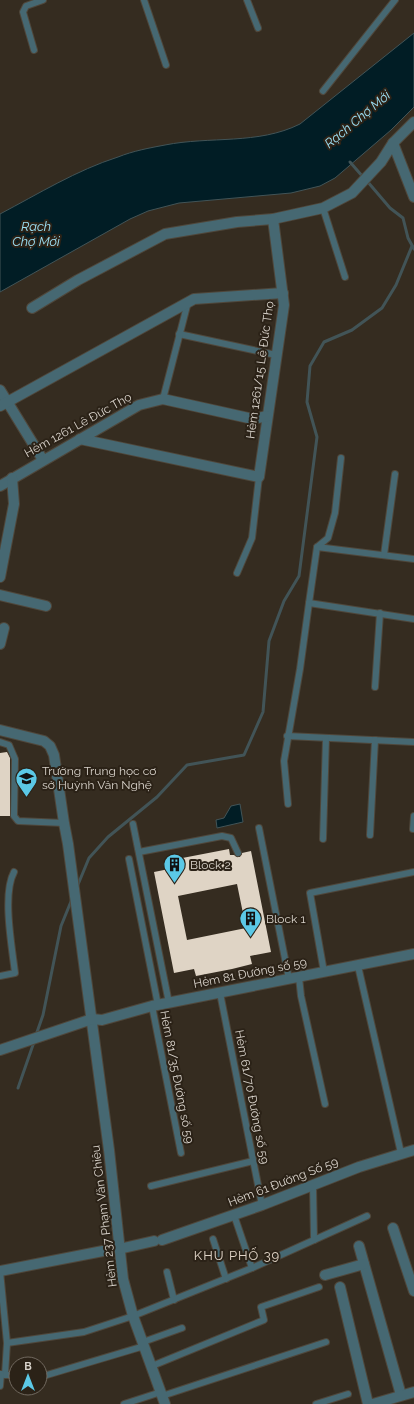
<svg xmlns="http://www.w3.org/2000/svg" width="414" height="1404" font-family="Raleway,sans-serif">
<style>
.water{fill:#011d25;stroke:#425457}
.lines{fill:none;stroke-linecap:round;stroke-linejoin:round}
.stream{stroke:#425457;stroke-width:3}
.building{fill:#dfd4c5;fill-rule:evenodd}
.service-casing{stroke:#4f473b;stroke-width:8}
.minor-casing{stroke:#4f473b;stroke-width:12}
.service{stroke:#466872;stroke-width:6}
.minor{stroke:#466872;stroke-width:10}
.labels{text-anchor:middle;stroke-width:4;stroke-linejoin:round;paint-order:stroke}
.street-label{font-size:12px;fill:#d9d3cb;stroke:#2b2217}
.poi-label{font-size:12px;fill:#d9d3cb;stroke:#2b2217;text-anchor:start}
.water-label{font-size:13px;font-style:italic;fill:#9de1f6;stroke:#2b2217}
.neighbourhood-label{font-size:13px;letter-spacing:1px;fill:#e0d4c6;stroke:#2b2217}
</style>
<rect width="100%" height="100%" fill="#352c20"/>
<g class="water">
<path d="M414 33V107L391 130 335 178 320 186 291 193 179 203 148 211 130 219 0 292V214C38 194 77 170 118 157 133 151 149 148 165 145 210 136 258 145 300 124Z"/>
<polygon points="240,804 243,822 217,828 216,820 224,818 231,806"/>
</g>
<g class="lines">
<g class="stream">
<polyline points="350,162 363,177"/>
<polyline points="367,181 390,208 403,218 408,238 414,249"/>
<polyline points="77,887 89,858 108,837 157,797 187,765 244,755 263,712 269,641 284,601 299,576 317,437 307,402 310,366 324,342 352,330 382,308 396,285 412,246"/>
<polyline points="36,1035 43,1015 61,926 72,899"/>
<polyline points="18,1088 34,1042"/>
</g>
</g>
<g class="building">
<polygon points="7,752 10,758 10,816 0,816 0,753"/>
<path d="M229 849 230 855H234L237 857H240L242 853 251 851 271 952 250 956 252 964 232 969 196 976 194 969 174 973 154 872 174 868 172 860ZM237 884 246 928 187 940 178 896Z"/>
</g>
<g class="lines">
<defs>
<g id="service">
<polyline points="144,0 166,65"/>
<polyline points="247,0 258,28"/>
<polyline points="34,50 23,12 26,6 43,0"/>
<polyline points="323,91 395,0"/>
<polyline points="323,208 345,277"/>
<polyline points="179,334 276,355"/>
<polyline points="163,399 188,302"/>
<polyline points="341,458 335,513 328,538 317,547 309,603 414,619"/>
<polyline points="317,547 414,559"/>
<polyline points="384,555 395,474"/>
<polyline points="237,573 252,538 259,477"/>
<polyline points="375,687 380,613"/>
<polyline points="287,736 414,742"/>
<polyline points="0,742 9,745 15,759 14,816 18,821 64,823"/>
<polyline points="288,804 284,761 300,669 309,603"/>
<polyline points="133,824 169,1003"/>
<polyline points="259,828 289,979"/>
<polyline points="413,829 414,816"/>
<polyline points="370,835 375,740"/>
<polyline points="323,839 326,738"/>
<polyline points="139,852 222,836 231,838 238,853"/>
<polyline points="129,859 158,1005"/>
<polyline points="358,966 401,1153"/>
<polyline points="324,972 310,893 414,872"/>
<path d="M0 976 15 973C12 947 2 894 14 872"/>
<polyline points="299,977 301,996 325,1104"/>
<polyline points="220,993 262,1205"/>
<polyline points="152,1006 181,1153"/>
<polyline points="313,1185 314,1240"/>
<polyline points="151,1186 253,1161"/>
<polyline points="234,1215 252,1268"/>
<polyline points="213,1239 226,1279"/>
<polyline points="0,1271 7,1343 5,1375"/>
<polyline points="167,1272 174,1300"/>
<polyline points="143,1342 182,1328"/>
<polyline points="7,1343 84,1332 133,1316 252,1268 367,1216"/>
<polyline points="152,1366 264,1320 261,1307 319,1287"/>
<polyline points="0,1374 16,1376"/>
<polyline points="40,1377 144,1346"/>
<polyline points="0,1386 1,1374"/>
<polyline points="162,1396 326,1342"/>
<polyline points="124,1404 161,1392"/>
<polyline points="316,1404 348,1394"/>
</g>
<g id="minor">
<polyline points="393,143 414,197"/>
<polyline points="32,308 78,280 165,234 237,222 273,219 323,208 352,193 381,162 393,143 414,122"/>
<polyline points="0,390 43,460"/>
<polyline points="0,406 194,299 283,293"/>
<polyline points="80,439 259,477 284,305 273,219"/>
<polyline points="0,486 139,405 163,399 253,419 267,416"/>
<polyline points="0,577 14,504 12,478"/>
<polyline points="0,595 46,606"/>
<polyline points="0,644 4,628"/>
<polyline points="0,730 44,741 50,746 54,755 64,823 68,844 109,1150 123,1279 133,1316 165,1404"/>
<polyline points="0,1050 92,1019 102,1020 152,1006 414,954"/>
<polyline points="393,1228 414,1291"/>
<polyline points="162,1240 262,1205 359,1167 414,1150"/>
<polyline points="359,1246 401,1395"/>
<polyline points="119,1249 154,1241"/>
<polyline points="0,1271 103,1251"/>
<polyline points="325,1275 364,1264"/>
<polyline points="340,1287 368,1404"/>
<polyline points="373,1404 414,1392"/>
</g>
</defs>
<use href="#service" class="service-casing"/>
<use href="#minor" class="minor-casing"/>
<use href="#service" class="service"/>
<use href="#minor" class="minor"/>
</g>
<defs>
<symbol id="school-pin" viewBox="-11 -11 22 30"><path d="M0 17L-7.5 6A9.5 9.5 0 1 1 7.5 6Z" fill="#5bc8e6" stroke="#2b2217"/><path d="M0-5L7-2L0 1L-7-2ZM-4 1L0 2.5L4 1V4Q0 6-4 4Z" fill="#111"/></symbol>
<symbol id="building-pin" viewBox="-11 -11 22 30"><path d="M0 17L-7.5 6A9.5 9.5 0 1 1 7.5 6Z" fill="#5bc8e6" stroke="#2b2217"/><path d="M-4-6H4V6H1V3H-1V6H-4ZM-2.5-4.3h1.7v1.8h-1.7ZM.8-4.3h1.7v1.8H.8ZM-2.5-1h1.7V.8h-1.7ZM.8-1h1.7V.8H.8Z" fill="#111"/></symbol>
</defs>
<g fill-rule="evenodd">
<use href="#school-pin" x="14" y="766" width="25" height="34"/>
<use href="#building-pin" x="162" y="852" width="25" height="34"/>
<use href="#building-pin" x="238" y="906" width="25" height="34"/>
</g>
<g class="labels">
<g class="street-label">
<text transform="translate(260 370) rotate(-82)" y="4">Hẻm 1261/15 Lê Đức Thọ</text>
<text transform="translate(78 425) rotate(-29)" y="4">Hẻm 1261 Lê Đức Thọ</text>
<text transform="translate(250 973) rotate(-11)" y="4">Hẻm 81 Đường số 59</text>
<text transform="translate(177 1077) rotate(79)" y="4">Hẻm 81/35 Đường số 59</text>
<text transform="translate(252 1097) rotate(79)" y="4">Hẻm 61/70 Đường số 59</text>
<text transform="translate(283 1182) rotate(-21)" y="4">Hẻm 61 Đường Số 59</text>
<text transform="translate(104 1216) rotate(-97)" y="4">Hẻm 237 Phạm Văn Chiêu</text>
</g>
<g class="poi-label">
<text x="42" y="775">Trường Trung học cơ<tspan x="42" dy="14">sở Huỳnh Văn Nghệ</tspan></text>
<text x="190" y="869">Block 2</text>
<text x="266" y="923">Block 1</text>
</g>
<g class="water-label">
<text transform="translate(357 119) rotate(-40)" y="5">Rạch Chợ Mới</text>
<text x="36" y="231">Rạch<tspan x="36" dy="15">Chợ Mới</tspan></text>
</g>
<g class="neighbourhood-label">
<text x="237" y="1260">KHU PHỐ 39</text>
</g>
</g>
<g transform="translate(28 1376)"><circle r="19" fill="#2b2217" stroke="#71695f"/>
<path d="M0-3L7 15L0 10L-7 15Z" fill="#5bc8e6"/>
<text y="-6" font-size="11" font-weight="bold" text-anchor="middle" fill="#d9d3cb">B</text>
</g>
</svg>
